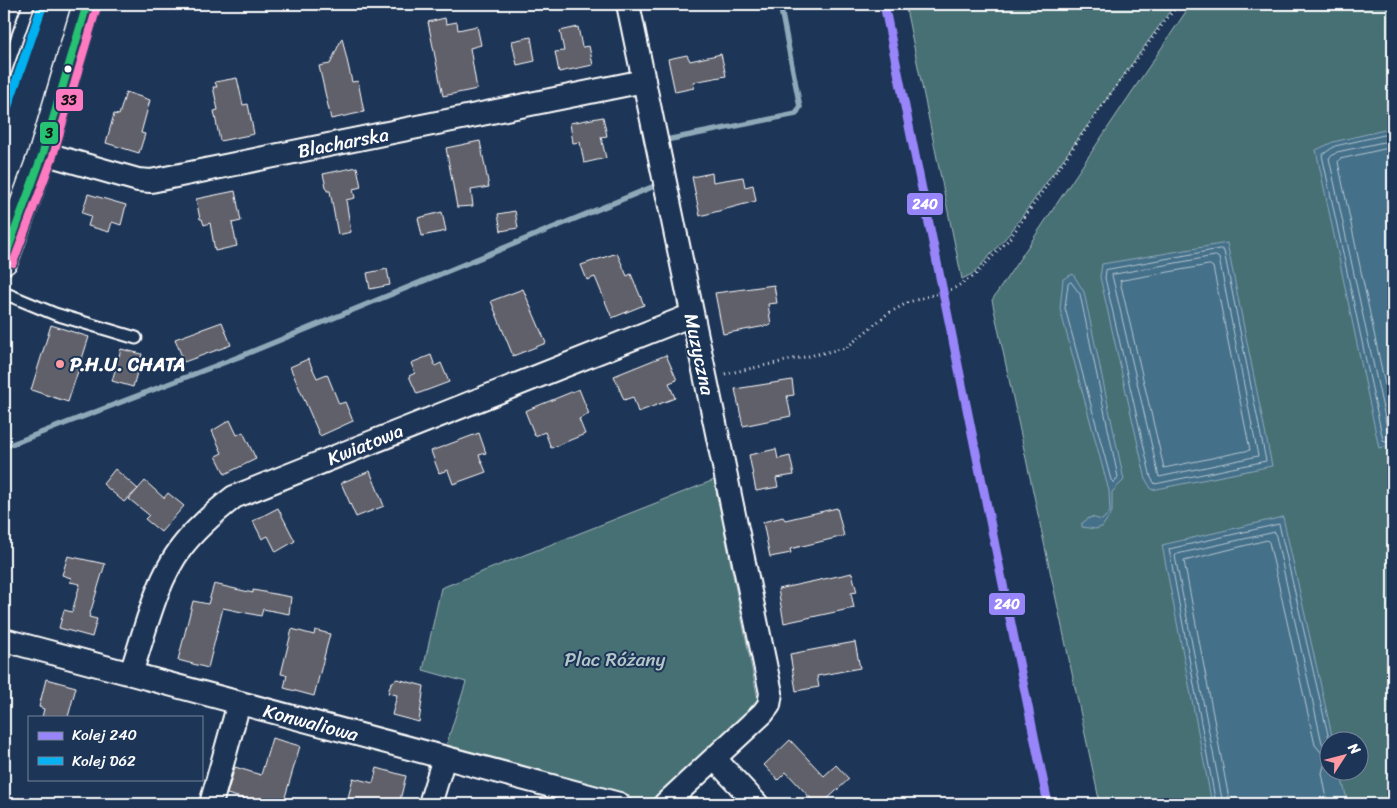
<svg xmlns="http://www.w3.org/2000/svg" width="1397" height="808" font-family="Sriracha,sans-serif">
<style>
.green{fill:#477075;stroke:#a3b8ba;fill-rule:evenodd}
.water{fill:#44708a;stroke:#8fa9b9}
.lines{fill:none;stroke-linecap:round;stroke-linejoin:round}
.shore{stroke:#b4c6d0;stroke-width:1}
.stream{stroke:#8fa9b9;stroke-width:5.5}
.building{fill:#61606b;stroke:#fff}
.service-casing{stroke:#fff;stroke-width:15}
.minor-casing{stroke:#fff;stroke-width:26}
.tertiary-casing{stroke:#fff;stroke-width:31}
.path{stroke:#fff;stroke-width:3;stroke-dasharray:1 4;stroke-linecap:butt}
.service{stroke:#1d3557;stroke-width:11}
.minor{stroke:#1d3557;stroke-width:22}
.tertiary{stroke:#1d3557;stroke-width:28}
.bus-1-casing{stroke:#1d3557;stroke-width:11}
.bus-2-casing{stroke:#1d3557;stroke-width:11}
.bus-1{stroke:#26c172;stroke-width:8}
.bus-2{stroke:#fe7ac1;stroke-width:8}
.rail-1-casing{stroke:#1d3557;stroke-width:12}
.rail-2-casing{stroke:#1d3557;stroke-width:12}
.rail-1{stroke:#9885fa;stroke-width:9}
.rail-2{stroke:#06b2f1;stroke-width:9}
.bus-dot{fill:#fff;stroke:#1d3557;stroke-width:2}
.poi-dot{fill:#ff9aa2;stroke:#1d3557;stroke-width:2}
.labels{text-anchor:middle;stroke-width:4;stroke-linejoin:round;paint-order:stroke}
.street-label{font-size:19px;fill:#fff;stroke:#1d3557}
.poi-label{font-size:19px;font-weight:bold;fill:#fff;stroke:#1d3557;text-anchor:start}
.park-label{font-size:19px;fill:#b5c6c8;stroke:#1d3557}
.line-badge{stroke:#1d3557;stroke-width:2}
.badge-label{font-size:14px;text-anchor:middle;font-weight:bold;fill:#fff}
.pale-badge-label{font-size:14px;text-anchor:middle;font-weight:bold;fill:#111}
</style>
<rect width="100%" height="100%" fill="#1d3557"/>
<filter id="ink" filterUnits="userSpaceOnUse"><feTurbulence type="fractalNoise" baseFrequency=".02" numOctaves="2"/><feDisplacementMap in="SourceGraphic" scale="10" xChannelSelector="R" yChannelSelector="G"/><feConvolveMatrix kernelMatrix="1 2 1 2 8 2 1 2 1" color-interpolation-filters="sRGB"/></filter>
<g filter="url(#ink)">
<g class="green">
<polygon points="905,4 1175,4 1010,233 974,273 962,279"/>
<path d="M1191 4H1393V804H1100L992 300ZM1330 740H1360V770H1330Z"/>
<polygon points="714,480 759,704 655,800 641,802 445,749 466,682 423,670 441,588"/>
</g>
<g class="water">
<polygon points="1393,128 1393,445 1379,448 1316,150 1333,142"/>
<polygon points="1227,243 1272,466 1152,490 1146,480 1100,277 1102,264"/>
<polygon points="1073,274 1084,292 1124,480 1112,492 1112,512 1102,527 1095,529 1082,527 1082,523 1091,517 1102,520 1110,512 1109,491 1060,309 1063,279"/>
<polygon points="1283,517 1333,740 1330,740 1330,770 1340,771 1348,804 1212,804 1162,545"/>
</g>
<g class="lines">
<g class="shore">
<polyline points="1393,133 1335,146 1322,155 1383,440 1385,442 1393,441"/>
<polyline points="1393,140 1337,152 1329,158 1388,432 1393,434"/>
<polyline points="1393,147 1340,159 1338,162 1393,423"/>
<polygon points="1221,249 1224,251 1266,461 1155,484 1151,478 1105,278 1106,270"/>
<polygon points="1216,256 1219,258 1258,456 1159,477 1112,275"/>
<polygon points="1210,265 1213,267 1250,450 1164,468 1120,281"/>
<polygon points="1071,282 1080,294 1118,477 1114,483 1111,480 1065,308 1068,284"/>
<polyline points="1216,804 1169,549 1279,524 1330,743"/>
<polyline points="1223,804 1175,556 1177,554 1275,532 1322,743 1330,751"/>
<polyline points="1230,804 1184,561 1267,540 1269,542 1315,745 1326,758 1322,773 1328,804"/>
</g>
<g class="stream">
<polyline points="666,140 796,114 800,107 780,4"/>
<polyline points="4,447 241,356 657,185"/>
</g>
</g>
<g class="building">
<polygon points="445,18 446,24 457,22 458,30 477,26 481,45 470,48 477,89 443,96 428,22"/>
<polygon points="578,27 582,47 589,46 593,65 559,72 555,52 564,51 560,31"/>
<polygon points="531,37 535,61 517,65 512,41"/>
<polygon points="342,38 352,82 358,81 364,112 331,119 319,66 330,64"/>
<polygon points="721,54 726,76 693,82 694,88 675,92 668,59 687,55 690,61"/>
<polygon points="237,78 243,105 248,104 254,134 220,141 214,111 218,110 213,87 217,87 215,82"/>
<polygon points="126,92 150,100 141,133 145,134 139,153 106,143 114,114 119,115"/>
<polygon points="603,117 607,136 601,137 606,158 584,163 580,142 573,143 570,123"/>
<polygon points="480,141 489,187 471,190 473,206 457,207 446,148"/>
<polygon points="357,167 361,187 353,189 355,198 346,200 351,232 338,235 330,191 327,191 323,174"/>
<polygon points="712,173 713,182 743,177 745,187 753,185 756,201 700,216 692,177"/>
<polygon points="235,191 241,221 232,223 237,246 215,251 210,223 204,225 202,219 200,219 196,199"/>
<polygon points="88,194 126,205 121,225 112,222 109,232 88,226 91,216 82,213"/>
<polygon points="515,211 518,228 501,231 498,214"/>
<polygon points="442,212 446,231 422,236 418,218"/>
<polygon points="617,253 627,276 631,274 644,305 612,318 595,277 587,280 581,265"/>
<polygon points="387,269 390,285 370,289 367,273"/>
<polygon points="774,285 777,303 768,304 771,325 723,334 715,293"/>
<polygon points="523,289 546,343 513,356 491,301"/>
<polygon points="222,322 231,345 184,362 175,339"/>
<polygon points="51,325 89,337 68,402 31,390"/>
<polygon points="121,349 142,354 133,387 112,381"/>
<polygon points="431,355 435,366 441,363 449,382 417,394 409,376 415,373 411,363"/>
<polygon points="666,355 677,380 669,383 675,398 638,412 633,397 624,400 614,376"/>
<polygon points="308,359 317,378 327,374 339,404 345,402 353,421 320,436 290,367"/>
<polygon points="792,380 794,395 787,396 791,416 743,426 735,389"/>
<polygon points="579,389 589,414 579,419 585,434 551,448 545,432 535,436 525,411"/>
<polygon points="230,420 237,435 243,432 256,459 225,474 216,456 222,453 212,431"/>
<polygon points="479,433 486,453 479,455 486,472 453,484 448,470 439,473 431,451"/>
<polygon points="776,449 778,459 790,456 794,475 776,478 778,487 756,491 749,455"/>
<polygon points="115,469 138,489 124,502 103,484"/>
<polygon points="370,471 384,506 356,517 341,483"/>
<polygon points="145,481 164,498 168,493 184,506 161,532 145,519 149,515 129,499"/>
<polygon points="278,508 295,541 276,552 268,536 262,539 253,521"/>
<polygon points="837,508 844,536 790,549 791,553 770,557 763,522 783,517 785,520"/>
<polygon points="68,556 105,564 89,617 97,619 92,637 59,628 64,610 72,612 80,584 70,582 71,578 62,575"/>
<polygon points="852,573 857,592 851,593 854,608 784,623 778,589"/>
<polygon points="214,584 253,593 253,590 291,597 289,614 263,609 261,616 223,608 208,668 178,660 193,601 208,604"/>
<polygon points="292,629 314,635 315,630 330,634 314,696 284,688 287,675 281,674"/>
<polygon points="855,642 860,668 817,676 819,687 796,691 790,654"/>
<polygon points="46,679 76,687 68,717 42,717 44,709 39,707"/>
<polygon points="397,679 424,686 419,722 392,715 397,695 388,693 391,683"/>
<polygon points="272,738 300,746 283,804 262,804 227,794 235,767 261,775"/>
<polygon points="790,740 824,776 836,765 849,779 822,804 816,804 786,772 778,780 764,765"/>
<polygon points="377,768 406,776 399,804 356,804 347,802 353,778 373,783"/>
</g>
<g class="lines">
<defs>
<g id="service">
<polyline points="4,75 29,4"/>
<polyline points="4,293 55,314 136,338"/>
</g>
<g id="minor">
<polyline points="628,4 771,693 769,705 763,713 665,804"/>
<polyline points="43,153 138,180 151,181 644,81"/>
<polyline points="4,640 619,804"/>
<path d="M131 673C145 632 155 583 181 548 196 528 215 512 234 497L692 315"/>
<polyline points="715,759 757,804"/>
<polyline points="211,804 239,703"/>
<polyline points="430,804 444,758"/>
</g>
<polyline id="tertiary" points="4,260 43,153 87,4"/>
</defs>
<use href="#service" class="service-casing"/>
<use href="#minor" class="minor-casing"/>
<use href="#tertiary" class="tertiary-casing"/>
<polyline class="path" points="725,374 846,348 887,314 909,302 953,289 974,276 1010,238 1114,89 1178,4"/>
<use href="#service" class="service"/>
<use href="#minor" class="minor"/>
<use href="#tertiary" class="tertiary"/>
<defs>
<polyline id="bus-1" points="4,260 43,153 87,4"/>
<polyline id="bus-2" points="13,263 53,156 97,7"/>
</defs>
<use href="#bus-1" class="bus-1-casing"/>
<use href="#bus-2" class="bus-2-casing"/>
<use href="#bus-1" class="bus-1"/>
<use href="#bus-2" class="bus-2"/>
<defs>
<polyline id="rail-1" points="884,4 1048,804"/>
<polyline id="rail-2" points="4,117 43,4"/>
</defs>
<use href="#rail-1" class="rail-1-casing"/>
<use href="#rail-2" class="rail-2-casing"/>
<use href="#rail-1" class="rail-1"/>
<use href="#rail-2" class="rail-2"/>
</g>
</g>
<circle class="bus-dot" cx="68" cy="69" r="4.5"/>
<circle class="poi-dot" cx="60" cy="364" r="5"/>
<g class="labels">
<g class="street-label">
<text transform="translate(343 142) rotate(-11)" y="7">Blacharska</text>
<text transform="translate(700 354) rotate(78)" y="7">Muzyczna</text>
<text transform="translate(365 444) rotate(-22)" y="7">Kwiatowa</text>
<text transform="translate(311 722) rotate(15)" y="7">Konwaliowa</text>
</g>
<g class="poi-label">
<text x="70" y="371">P.H.U. CHATA</text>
</g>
<g class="park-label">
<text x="615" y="666">Plac Różany</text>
</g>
</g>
<g class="line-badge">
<rect x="55" y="88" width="29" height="24" rx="5" fill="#fe7ac1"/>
<rect x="39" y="121" width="20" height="24" rx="5" fill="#26c172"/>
<rect x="906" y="192" width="38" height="24" rx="5" fill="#9885fa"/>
<rect x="988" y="592" width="38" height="24" rx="5" fill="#9885fa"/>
</g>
<g class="badge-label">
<text x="925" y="209">240</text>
<text x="1007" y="609">240</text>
</g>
<g class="pale-badge-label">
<text x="69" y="105">33</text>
<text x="49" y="138">3</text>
</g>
<rect width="1397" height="808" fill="none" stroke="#1d3557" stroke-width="20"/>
<rect x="10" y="10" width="1377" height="788" fill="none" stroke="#fff" stroke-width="2" filter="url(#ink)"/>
<rect x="28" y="716" width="175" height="65" fill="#1d3557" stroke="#77869a"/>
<rect x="38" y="732" width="25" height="8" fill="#9885fa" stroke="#77869a"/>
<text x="72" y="740" font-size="15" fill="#ffffff">Kolej 240</text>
<rect x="38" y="757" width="25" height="8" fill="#06b2f1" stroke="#77869a"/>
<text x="72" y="766" font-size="15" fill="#ffffff">Kolej D62</text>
<g transform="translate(1344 756) rotate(54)"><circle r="24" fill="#1d3557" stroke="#77869a"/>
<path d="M0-4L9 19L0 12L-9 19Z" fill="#ff9aa2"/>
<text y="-8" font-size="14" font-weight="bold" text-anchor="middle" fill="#ffffff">N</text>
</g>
</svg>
